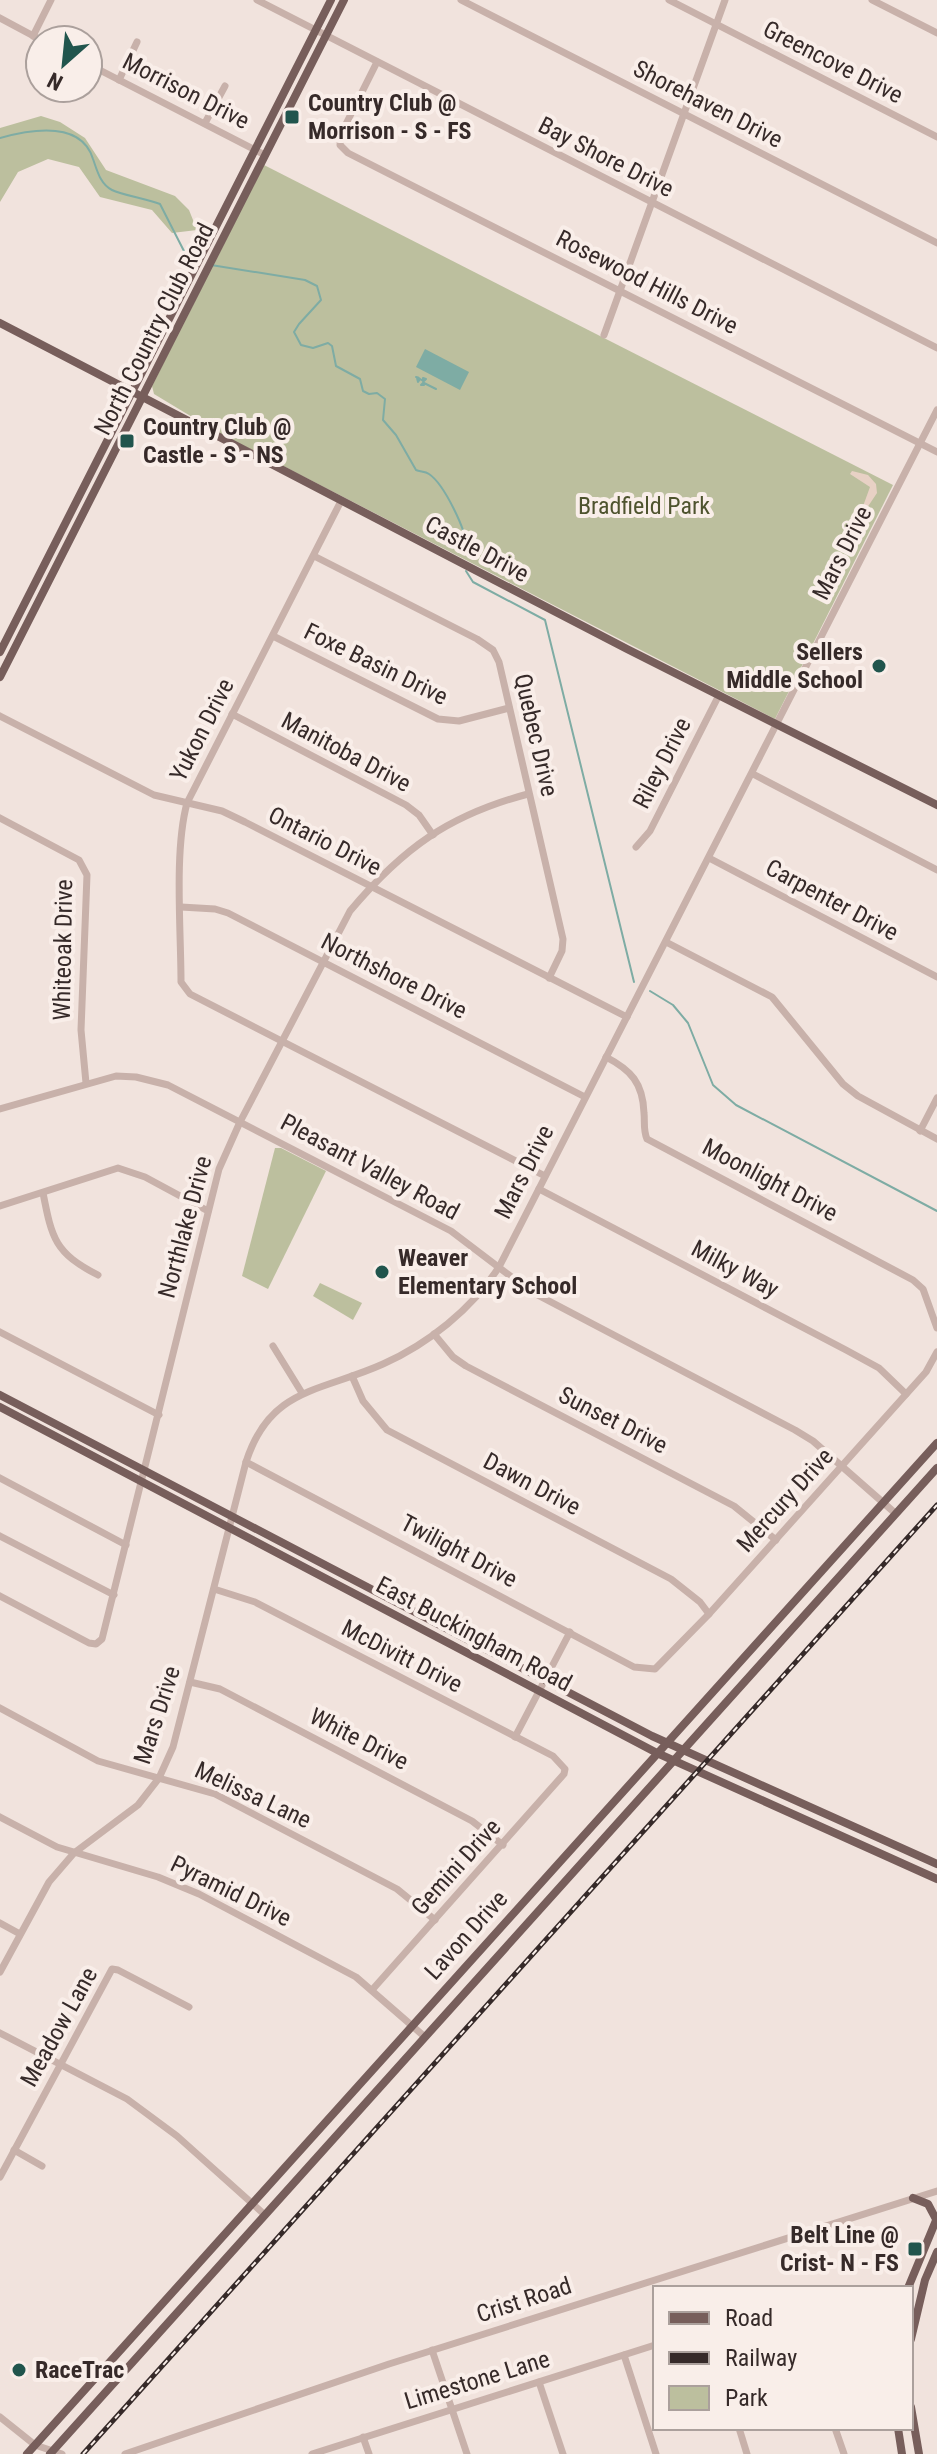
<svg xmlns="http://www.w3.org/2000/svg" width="937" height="2454" font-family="'Roboto Condensed',sans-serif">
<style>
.green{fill:#bcbf9e}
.plaza{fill:#e8d1c5}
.water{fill:#7eaca4}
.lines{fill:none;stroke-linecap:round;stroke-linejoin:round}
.stream{stroke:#7eaca4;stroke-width:2}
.minor{stroke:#c8b1aa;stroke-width:7}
.major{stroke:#775e5b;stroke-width:8}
.rail-casing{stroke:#362a29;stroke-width:5}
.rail{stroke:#f9eee9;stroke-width:2;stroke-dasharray:6;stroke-linecap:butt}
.poi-dot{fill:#21554d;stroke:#f9eee9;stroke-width:3}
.labels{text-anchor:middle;stroke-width:8;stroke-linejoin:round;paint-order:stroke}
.street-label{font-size:24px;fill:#362a29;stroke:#f9eee9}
.poi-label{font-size:24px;font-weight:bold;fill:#362a29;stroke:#f9eee9;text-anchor:start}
.park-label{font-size:24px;fill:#4e532e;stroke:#f9eee9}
</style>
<rect width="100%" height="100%" fill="#f1e3dd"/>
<g class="green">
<polygon points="41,116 60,122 85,138 106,170 175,196 189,210 197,230 172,233 152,210 100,197 79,167 48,159 18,172 0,202 0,128"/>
<polygon points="264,165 893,485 775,719 217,432 154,394 152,386"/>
<polygon points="275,1148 281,1148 326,1171 268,1289 242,1276"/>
<polygon points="320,1283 362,1303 353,1320 313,1296"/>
</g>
<polygon class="plaza" points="852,471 868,475 876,484 877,493 865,511 862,509 870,487 850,474"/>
<polygon class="water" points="425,349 469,372 460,390 416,367"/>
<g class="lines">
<g class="stream">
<path d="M0 138C29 130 81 120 93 159 97 170 100 184 112 190 122 195 147 199 160 204L186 255 194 258"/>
<path d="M211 265 305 280 317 286 321 300 299 324 294 332 301 345 313 348 328 343 332 346 336 366 360 379 363 391 369 394 377 393 385 399 383 420 396 435 416 470C420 472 425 471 429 474 444 484 467 531 467 549"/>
<path d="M416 377C417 377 419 378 420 379L418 382 417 378C420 378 422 381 424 381L426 379 423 378C422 381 424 383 424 385H421L423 383H424L436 389"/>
<polyline points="466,571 473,582 545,620 634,982"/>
<polyline points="650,991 673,1005 688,1023 713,1085 736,1105 937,1211"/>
</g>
<g class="minor">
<polyline points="257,0 937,348"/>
<polyline points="461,0 937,243"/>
<polyline points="669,0 937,137"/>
<polyline points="872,0 937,33"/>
<polyline points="0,18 41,40"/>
<polyline points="33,36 51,0"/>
<polyline points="377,62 341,134 340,145 348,153 937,452"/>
<polyline points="88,64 265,155"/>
<polyline points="119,80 137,42"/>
<polyline points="205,123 225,86"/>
<polyline points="604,335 725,0"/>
<path d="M341 501 187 803C174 851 181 930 181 982L190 994 545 1176"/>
<polyline points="314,556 477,639 493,650 499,662 563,939 562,951 549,978"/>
<polyline points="273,636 438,719 459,721 509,708"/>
<polyline points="232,714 406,805 419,815 433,835"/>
<polyline points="0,716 154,795 222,811 245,822 627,1017"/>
<polyline points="753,774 937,870"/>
<polyline points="0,818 79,860 87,875 81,1030 86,1083"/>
<polyline points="636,847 650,831 719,695"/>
<polyline points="709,858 937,977"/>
<polyline points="181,907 215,909 228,913 585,1097"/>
<polyline points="666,942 772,997 843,1084 858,1096 937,1139"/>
<path d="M606 1057C631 1070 643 1083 644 1113 645 1122 643 1130 647 1139L913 1280 923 1289 937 1328"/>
<polyline points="0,1109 116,1076 136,1077 168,1085 451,1231 530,1291 549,1301 795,1430 813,1441 895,1513"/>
<polyline points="920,1131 937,1098"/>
<polyline points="539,1189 846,1350 879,1368 906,1394"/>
<path d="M43 1193C52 1239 55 1253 98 1275"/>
<polyline points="0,1206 118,1168 145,1177 208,1211"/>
<polyline points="0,1332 159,1415"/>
<polyline points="434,1334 453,1357 466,1366 734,1506 776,1540"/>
<polyline points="273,1346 302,1393"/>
<polyline points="352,1376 363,1401 387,1430 671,1579 700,1602 709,1614"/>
<polyline points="246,1462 634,1667 655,1669 709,1614 926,1372 937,1352"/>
<polyline points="0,1478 126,1545"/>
<polyline points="0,1536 114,1595"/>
<polyline points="214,1589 255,1602 553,1756 565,1769 564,1774 372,1990"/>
<path d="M0 1596 89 1643 96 1644 102 1639 219 1169 240 1122 350 911C403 848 449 815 528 794"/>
<polyline points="190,1682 220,1689 472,1821 503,1845"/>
<polyline points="0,1708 98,1761 215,1794 397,1889 435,1920"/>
<polyline points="515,1737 570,1632"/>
<polyline points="0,1817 57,1847 158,1877 199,1894 356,1977 425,2037"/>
<polyline points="0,1923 20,1934"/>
<path d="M0 1972 49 1882 74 1853 138 1805 159 1778 173 1747 246 1462C270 1387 321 1392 383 1364 428 1344 472 1309 499 1267L937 410"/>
<polyline points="0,2033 127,2099 177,2136 265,2215"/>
<polyline points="14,2150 42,2166"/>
<polyline points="0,2177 112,1969 118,1970 189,2007"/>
<polyline points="432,2350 467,2454"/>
<polyline points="624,2355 656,2454"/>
<polyline points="539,2382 563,2454"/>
<polyline points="0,2417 35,2445 62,2454"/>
<polyline points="739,2428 747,2454"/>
<polyline points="835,2428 844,2454"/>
<polyline points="363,2437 369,2454"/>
<polyline points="125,2454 389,2364 937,2191"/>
<polyline points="312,2454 655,2345"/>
</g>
<g class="major">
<polyline points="0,323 627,649 937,805"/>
<polyline points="0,652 331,0"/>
<polyline points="0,677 344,0"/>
<polyline points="0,1395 652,1736 937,1864"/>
<polyline points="0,1407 657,1753 937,1879"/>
<polyline points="913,2198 928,2204 936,2219"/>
<polyline points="908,2288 937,2218"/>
<polyline points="911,2339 925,2280 937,2252"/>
<polyline points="911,2407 919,2454"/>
<polyline points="898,2428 902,2454"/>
<polyline points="27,2454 937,1443"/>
<polyline points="50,2454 937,1468"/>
</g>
<defs>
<polyline id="rail" points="83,2454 937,1505"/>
</defs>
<use href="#rail" class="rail-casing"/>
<use href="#rail" class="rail"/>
</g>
<g class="poi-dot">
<rect x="284" y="109" width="16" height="16" rx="4"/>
<rect x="119" y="433" width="16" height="16" rx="4"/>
<circle cx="879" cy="666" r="8"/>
<circle cx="382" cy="1272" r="8"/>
<rect x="907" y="2241" width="16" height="16" rx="4"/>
<circle cx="19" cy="2370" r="8"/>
</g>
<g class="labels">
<g class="street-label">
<text transform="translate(833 62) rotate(27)" y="8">Greencove Drive</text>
<text transform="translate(186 91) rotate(27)" y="8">Morrison Drive</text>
<text transform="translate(708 104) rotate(27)" y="8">Shorehaven Drive</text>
<text transform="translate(606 157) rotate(27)" y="8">Bay Shore Drive</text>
<text transform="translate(647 282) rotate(27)" y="8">Rosewood Hills Drive</text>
<text transform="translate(154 329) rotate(-63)" y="8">North Country Club Road</text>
<text transform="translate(477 549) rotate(28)" y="8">Castle Drive</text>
<text transform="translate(842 553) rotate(-63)" y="8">Mars Drive</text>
<text transform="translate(376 664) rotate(26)" y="8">Foxe Basin Drive</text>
<text transform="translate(202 730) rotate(-63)" y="8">Yukon Drive</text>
<text transform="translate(536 735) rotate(77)" y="8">Quebec Drive</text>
<text transform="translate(346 752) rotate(28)" y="8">Manitoba Drive</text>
<text transform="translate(662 763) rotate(-63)" y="8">Riley Drive</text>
<text transform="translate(325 841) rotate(27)" y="8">Ontario Drive</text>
<text transform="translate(832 900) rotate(28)" y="8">Carpenter Drive</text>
<text transform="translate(63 950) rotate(-89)" y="8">Whiteoak Drive</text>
<text transform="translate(394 976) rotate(27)" y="8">Northshore Drive</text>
<text transform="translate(370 1167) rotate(28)" y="8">Pleasant Valley Road</text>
<text transform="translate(524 1172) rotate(-63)" y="8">Mars Drive</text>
<text transform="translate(770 1180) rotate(28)" y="8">Moonlight Drive</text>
<text transform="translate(185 1227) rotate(-75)" y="8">Northlake Drive</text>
<text transform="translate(735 1269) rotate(28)" y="8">Milky Way</text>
<text transform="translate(613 1420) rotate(27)" y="8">Sunset Drive</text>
<text transform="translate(532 1484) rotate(28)" y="8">Dawn Drive</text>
<text transform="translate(785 1500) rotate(-48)" y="8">Mercury Drive</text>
<text transform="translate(459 1551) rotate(28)" y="8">Twilight Drive</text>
<text transform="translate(474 1634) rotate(28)" y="8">East Buckingham Road</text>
<text transform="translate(402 1656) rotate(27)" y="8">McDivitt Drive</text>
<text transform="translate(157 1715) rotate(-72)" y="8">Mars Drive</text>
<text transform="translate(359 1739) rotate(27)" y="8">White Drive</text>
<text transform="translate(253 1795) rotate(25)" y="8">Melissa Lane</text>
<text transform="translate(456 1867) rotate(-48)" y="8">Gemini Drive</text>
<text transform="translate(231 1891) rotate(26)" y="8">Pyramid Drive</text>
<text transform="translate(466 1935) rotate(-48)" y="8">Lavon Drive</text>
<text transform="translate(59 2027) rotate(-61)" y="8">Meadow Lane</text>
<text transform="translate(524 2300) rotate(-18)" y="8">Crist Road</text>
<text transform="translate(477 2380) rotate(-17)" y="8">Limestone Lane</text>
</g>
<g class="poi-label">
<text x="308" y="111">Country Club @<tspan x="308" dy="28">Morrison - S - FS</tspan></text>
<text x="143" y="435">Country Club @<tspan x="143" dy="28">Castle - S - NS</tspan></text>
<text x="863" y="660" text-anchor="end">Sellers<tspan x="863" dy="28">Middle School</tspan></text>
<text x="398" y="1266">Weaver<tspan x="398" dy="28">Elementary School</tspan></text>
<text x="899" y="2243" text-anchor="end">Belt Line @<tspan x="899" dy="28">Crist- N - FS</tspan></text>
<text x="35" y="2378">RaceTrac</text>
</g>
<g class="park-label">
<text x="644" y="514">Bradfield Park</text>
</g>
</g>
<rect x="653" y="2286" width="260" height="144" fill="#f9eee9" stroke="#aba09c" stroke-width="2"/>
<rect x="669" y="2312" width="40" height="12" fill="#775e5b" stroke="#aba09c" stroke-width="2"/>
<text x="725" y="2326" font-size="24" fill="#362a29">Road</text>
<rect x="669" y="2352" width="40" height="12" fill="#362a29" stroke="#aba09c" stroke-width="2"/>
<text x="725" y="2366" font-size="24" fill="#362a29">Railway</text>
<rect x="669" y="2386" width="40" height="24" fill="#bcbf9e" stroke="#aba09c" stroke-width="2"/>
<text x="725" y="2406" font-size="24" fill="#362a29">Park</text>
<g transform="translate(64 64) rotate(207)"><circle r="38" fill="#f9eee9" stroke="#aba09c" stroke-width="2"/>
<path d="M0-6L14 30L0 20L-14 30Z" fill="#21554d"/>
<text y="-12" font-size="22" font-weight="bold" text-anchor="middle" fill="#362a29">N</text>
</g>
</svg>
